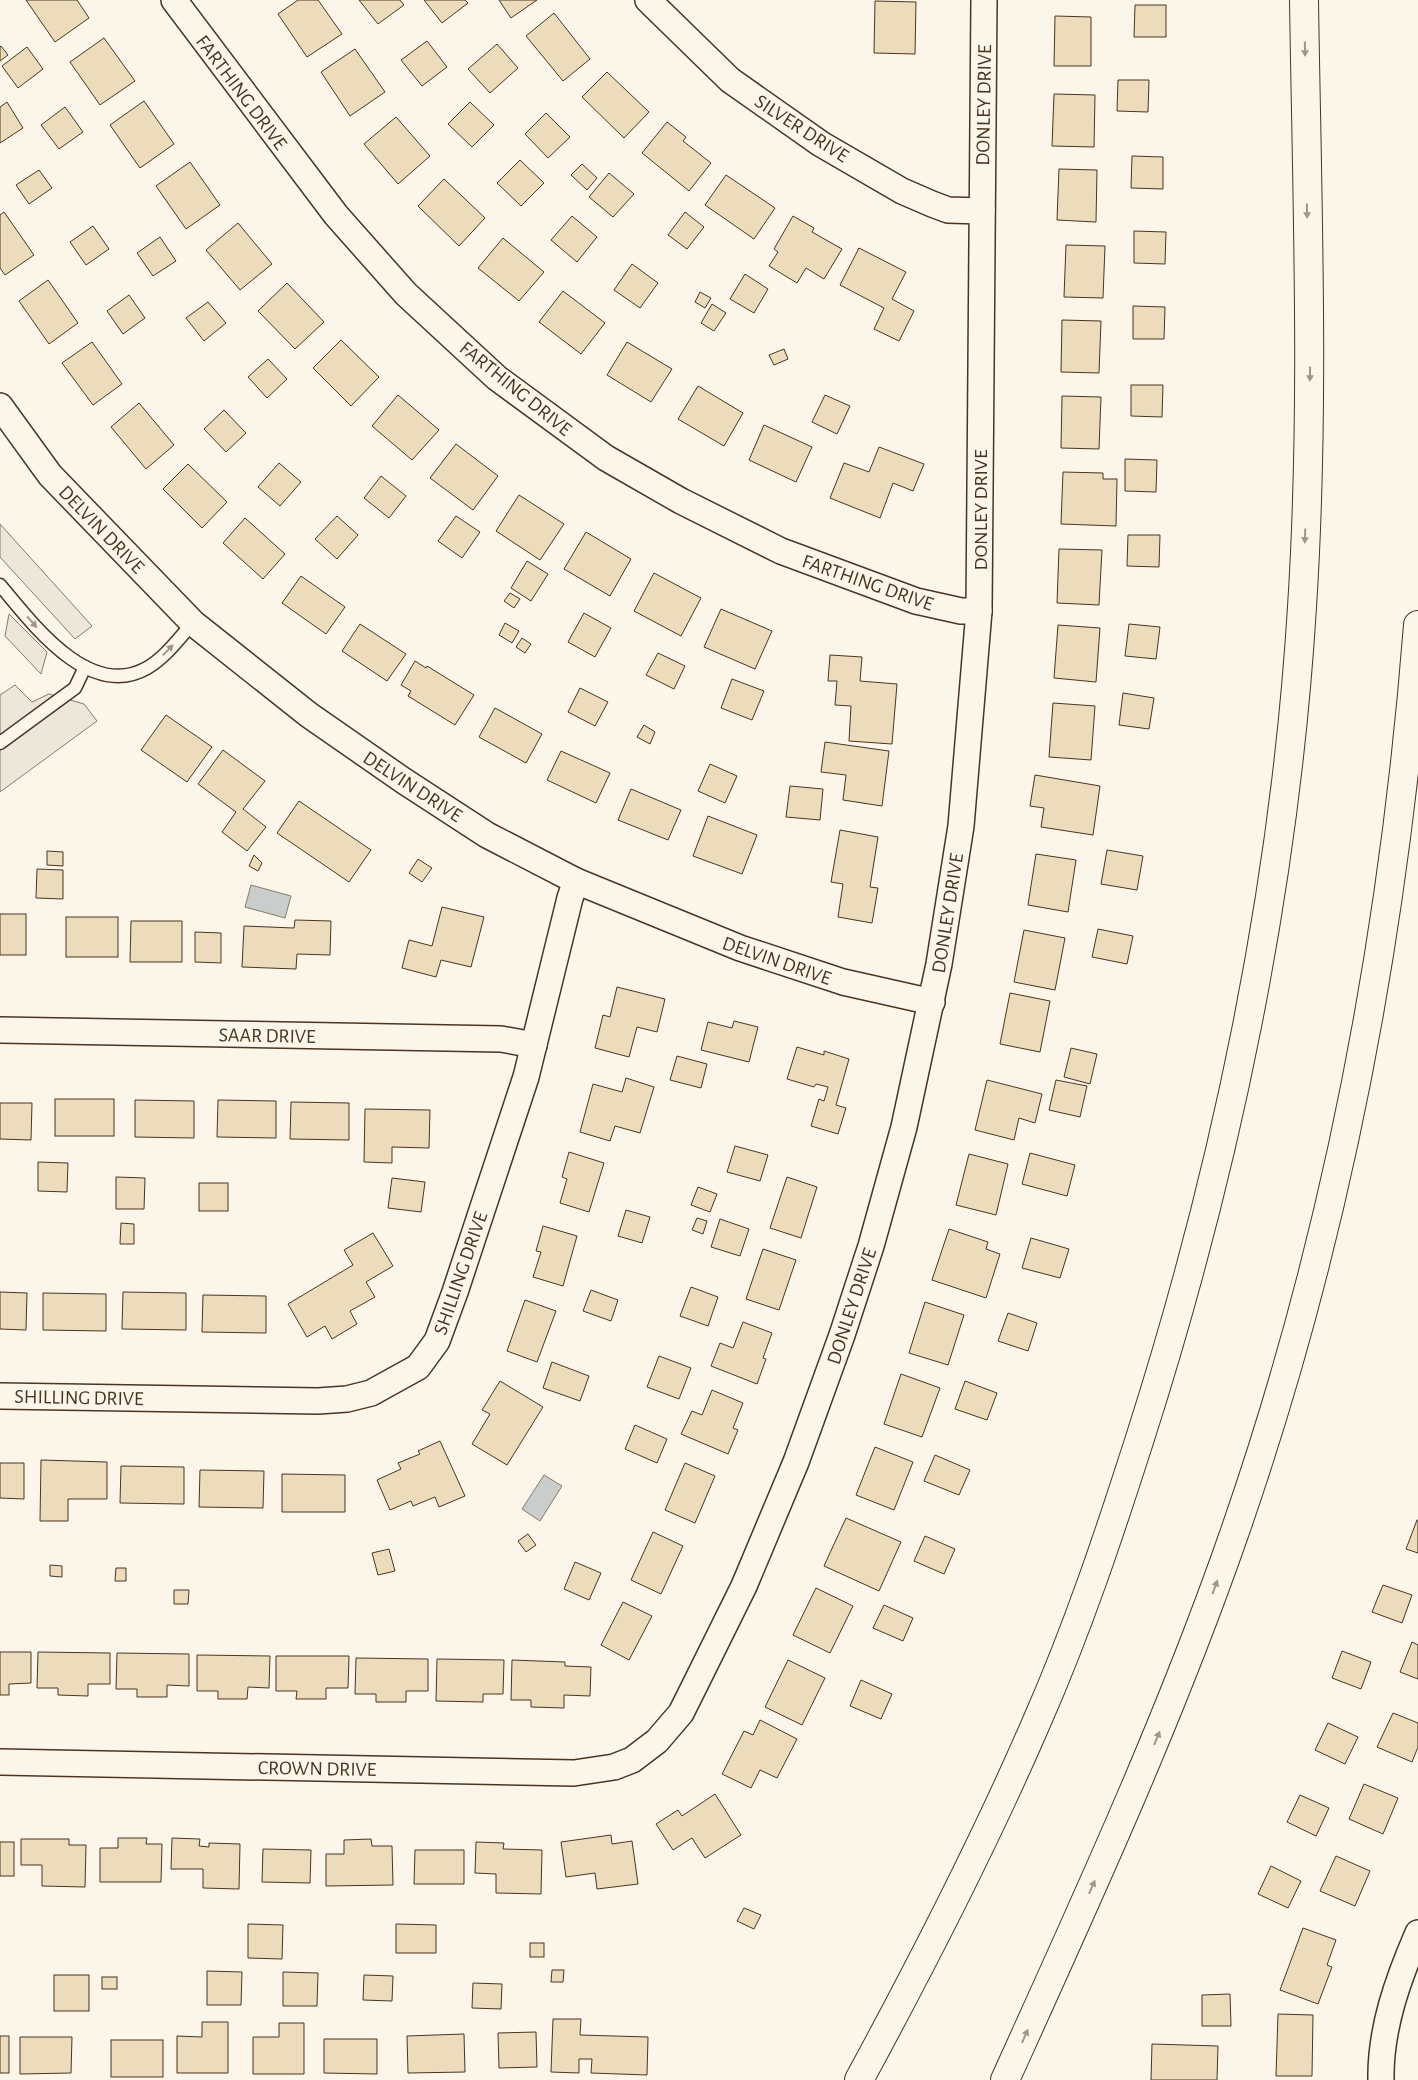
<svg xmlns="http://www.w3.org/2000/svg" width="1418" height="2080" font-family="'Alegreya Sans',sans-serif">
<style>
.parking{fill:#ede7d9;stroke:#887966}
.water{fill:#c9cecd;stroke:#887966}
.building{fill:#ecdcbc;stroke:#4a3520}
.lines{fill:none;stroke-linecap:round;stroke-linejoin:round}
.lane-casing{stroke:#4a3520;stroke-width:15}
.street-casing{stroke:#4a3520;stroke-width:28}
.highway-casing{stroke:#4a3520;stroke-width:30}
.lane{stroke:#fbf6e9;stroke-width:12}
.street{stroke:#fbf6e9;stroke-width:25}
.highway{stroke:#fbf6e9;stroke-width:28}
.oneway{fill:#a29684}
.labels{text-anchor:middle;stroke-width:4;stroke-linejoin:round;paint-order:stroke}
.street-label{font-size:20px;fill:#4a3520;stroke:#fbf6e9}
</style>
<rect width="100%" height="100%" fill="#fbf6e9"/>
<g class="parking">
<polygon points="0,524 92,626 75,639 0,557"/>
<polygon points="9,614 47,652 41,674 5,636"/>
<polygon points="15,685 32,702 49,694 84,704 97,721 0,792 0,695"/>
</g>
<g class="water">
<polygon points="251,885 291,896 285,918 245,907"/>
<polygon points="544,1475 562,1486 540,1521 522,1509"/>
</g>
<g class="building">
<polygon points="26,0 77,0 89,18 55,42"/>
<polygon points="298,0 318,0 342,34 307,57 278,14"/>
<polygon points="359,0 400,0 404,5 378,24"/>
<polygon points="424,0 465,0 468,3 442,23"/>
<polygon points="499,0 537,0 511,18"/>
<polygon points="875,1 916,2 915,54 874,53"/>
<polygon points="1135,5 1166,5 1166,37 1134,37"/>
<polygon points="554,13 590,59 563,81 526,36"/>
<polygon points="1055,16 1091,17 1091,66 1054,66"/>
<polygon points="104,38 135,81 100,105 70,62"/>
<polygon points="427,41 447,67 422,86 401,60"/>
<polygon points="497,44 518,68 490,93 468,69"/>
<polygon points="1,46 8,55 0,61 0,47"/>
<polygon points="27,47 43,69 18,88 2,66"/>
<polygon points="355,49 385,92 350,116 321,72"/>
<polygon points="607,72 649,112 624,138 582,97"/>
<polygon points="1118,80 1149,80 1148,112 1117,111"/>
<polygon points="1054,94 1095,95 1094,147 1052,146"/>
<polygon points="144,101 174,144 140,168 110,125"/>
<polygon points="7,102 23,128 0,143 0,107"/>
<polygon points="470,102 494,125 472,147 448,124"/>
<polygon points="65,107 83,132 59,149 41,125"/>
<polygon points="546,113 570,137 548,158 525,134"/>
<polygon points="396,117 430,156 398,184 364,144"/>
<polygon points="667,122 686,137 683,141 711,163 689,191 642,153"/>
<polygon points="1132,156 1163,157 1163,189 1131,188"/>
<polygon points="520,160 544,183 521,206 497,183"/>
<polygon points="190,162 220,205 186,229 156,186"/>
<polygon points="582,164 597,178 587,190 571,175"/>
<polygon points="1059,169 1097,170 1096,222 1057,220"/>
<polygon points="39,170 52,188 29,204 16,185"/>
<polygon points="609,173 634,194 613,217 589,197"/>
<polygon points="726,175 775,208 754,239 705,205"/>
<polygon points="444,179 485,218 459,246 418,206"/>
<polygon points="4,212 34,255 5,275 0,268 0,215"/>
<polygon points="685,212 704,227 687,249 668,235"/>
<polygon points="572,216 597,237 577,262 551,240"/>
<polygon points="793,216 814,228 812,232 842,249 824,279 806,268 797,283 769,266 778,252 774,249"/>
<polygon points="238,223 272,264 240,290 206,250"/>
<polygon points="93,226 109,249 86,265 70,242"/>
<polygon points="1134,231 1166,232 1165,264 1134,263"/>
<polygon points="160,237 176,261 153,276 137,253"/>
<polygon points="503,238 544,272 519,301 478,268"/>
<polygon points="1066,245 1105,246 1103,298 1064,297"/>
<polygon points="859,248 906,272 892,299 914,311 899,341 874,329 884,308 840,285"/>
<polygon points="632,264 658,283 640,308 614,290"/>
<polygon points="745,274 768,289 754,313 730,299"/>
<polygon points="48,280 78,323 49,344 19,301"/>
<polygon points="287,283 324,322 295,349 258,311"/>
<polygon points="563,291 605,323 581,354 539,322"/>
<polygon points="700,292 711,298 705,308 695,302"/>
<polygon points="129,295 145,318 123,334 107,311"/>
<polygon points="208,302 226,323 204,341 186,318"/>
<polygon points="712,304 726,313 714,331 701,323"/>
<polygon points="1133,306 1165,307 1164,339 1133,339"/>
<polygon points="1062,320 1101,321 1099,373 1061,372"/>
<polygon points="341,340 379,377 351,406 313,368"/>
<polygon points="92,342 122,384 93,405 62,363"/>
<polygon points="627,342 672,369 651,402 607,375"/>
<polygon points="784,349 788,359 774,365 769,355"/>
<polygon points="268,359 287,379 267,398 248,377"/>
<polygon points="1131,385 1163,385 1162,417 1131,416"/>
<polygon points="698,386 743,413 724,446 678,419"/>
<polygon points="398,395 439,430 412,460 372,426"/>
<polygon points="825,395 850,406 837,434 812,422"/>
<polygon points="1062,396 1101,397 1099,449 1061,448"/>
<polygon points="139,403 174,445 146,469 111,427"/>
<polygon points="224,410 246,433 226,452 204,429"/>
<polygon points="764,425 812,447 796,482 749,460"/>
<polygon points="456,444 498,476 473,510 430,478"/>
<polygon points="879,447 924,464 913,491 893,483 880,518 830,498 844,463 869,472"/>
<polygon points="1125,459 1157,460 1156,492 1125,491"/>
<polygon points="279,463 301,482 280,506 258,487"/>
<polygon points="188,464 227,502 202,528 163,489"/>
<polygon points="1063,472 1103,473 1103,479 1117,479 1116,526 1061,524"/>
<polygon points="381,476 406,496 389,518 364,498"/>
<polygon points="519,495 564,524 540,560 496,531"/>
<polygon points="337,516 358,535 337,559 315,539"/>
<polygon points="456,516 480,532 462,558 438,541"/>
<polygon points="245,518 285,554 263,579 223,543"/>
<polygon points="586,532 631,559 610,596 564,569"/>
<polygon points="1128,535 1160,535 1159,567 1127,566"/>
<polygon points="1059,549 1102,550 1099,605 1057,603"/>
<polygon points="527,561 548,574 531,601 511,588"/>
<polygon points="654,573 701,598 681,636 634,611"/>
<polygon points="301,576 345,607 326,634 282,603"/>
<polygon points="510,593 520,599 514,608 504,601"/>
<polygon points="721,609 772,631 755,669 704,647"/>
<polygon points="584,613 611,628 595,657 568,642"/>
<polygon points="505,623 519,631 512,643 499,635"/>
<polygon points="360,624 406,654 387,681 342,651"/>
<polygon points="1129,624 1160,627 1156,659 1125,656"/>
<polygon points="1058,625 1100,628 1096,682 1054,678"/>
<polygon points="522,638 531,644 525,653 516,647"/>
<polygon points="658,653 685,666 674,689 646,675"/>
<polygon points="830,655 862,657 860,681 897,684 892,744 849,741 851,706 835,705 837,681 828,681"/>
<polygon points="415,661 426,668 427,666 474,695 455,725 408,696 411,691 401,685"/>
<polygon points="732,679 764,691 752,720 721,708"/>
<polygon points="580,688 608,702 595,726 568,712"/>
<polygon points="1123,693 1154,698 1149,729 1119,725"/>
<polygon points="1053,703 1095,706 1091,760 1049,757"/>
<polygon points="495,708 542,734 526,763 479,737"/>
<polygon points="166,715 212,747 187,782 141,750"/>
<polygon points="644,725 655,732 650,744 637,737"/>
<polygon points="825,742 889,751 882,806 843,800 846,775 821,772"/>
<polygon points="223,750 265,781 243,809 266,827 247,851 222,832 236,812 198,784"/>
<polygon points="561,751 610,773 596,803 547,780"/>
<polygon points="710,764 737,776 725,803 698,791"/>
<polygon points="1035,775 1100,786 1093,835 1041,827 1044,808 1030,806"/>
<polygon points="790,786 823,789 820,820 786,817"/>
<polygon points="631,789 681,810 668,840 618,820"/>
<polygon points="299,801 371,850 349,882 277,833"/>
<polygon points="708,816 757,835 742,874 693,856"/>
<polygon points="840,830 878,837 870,887 878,888 872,923 838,917 843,884 831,882"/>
<polygon points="1107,850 1143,856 1137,890 1101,884"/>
<polygon points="47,851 63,852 63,866 47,865"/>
<polygon points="1036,854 1076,860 1068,912 1028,905"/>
<polygon points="254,855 262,863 258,871 249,866"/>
<polygon points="418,859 432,868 422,882 409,873"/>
<polygon points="37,869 63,870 63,899 36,898"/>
<polygon points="442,907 484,917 471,967 441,960 436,977 402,968 409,940 432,946"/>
<rect x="0" y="914" width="26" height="41"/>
<rect x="66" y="917" width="52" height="40"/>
<polygon points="295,920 331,921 330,955 297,954 296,969 242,967 244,926 294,928"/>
<polygon points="131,921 182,921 182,962 130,962"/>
<polygon points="1098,929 1133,936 1127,964 1092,957"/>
<polygon points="1024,930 1065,938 1055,990 1014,982"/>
<polygon points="195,932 221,933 221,963 195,962"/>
<polygon points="617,987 665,999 657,1032 637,1027 629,1057 595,1048 603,1015 610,1017"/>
<polygon points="1010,993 1050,1001 1040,1052 1000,1044"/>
<polygon points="734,1021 758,1027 749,1062 701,1050 708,1022 732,1028"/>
<polygon points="797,1047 824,1055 824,1051 849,1059 836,1105 846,1108 838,1134 811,1126 819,1099 824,1101 828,1087 816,1084 814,1087 787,1079"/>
<polygon points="1071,1048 1097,1054 1090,1084 1064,1077"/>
<polygon points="677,1056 707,1064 701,1088 670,1080"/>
<polygon points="626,1078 654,1087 640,1133 615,1126 610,1141 580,1132 593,1084 622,1092"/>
<polygon points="987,1080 1042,1094 1035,1123 1019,1118 1014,1140 975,1130"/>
<polygon points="1056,1080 1087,1086 1080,1117 1049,1110"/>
<rect x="55" y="1099" width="59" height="37"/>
<polygon points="135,1100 194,1101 194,1138 135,1137"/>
<polygon points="218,1100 276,1101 276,1138 217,1137"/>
<polygon points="291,1102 349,1103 349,1140 290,1139"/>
<polygon points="0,1103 32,1103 31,1140 0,1139"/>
<polygon points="365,1109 430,1110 429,1148 392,1147 392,1163 364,1162"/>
<polygon points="735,1146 768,1155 760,1181 727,1172"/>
<polygon points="569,1152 604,1163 589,1212 560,1203 567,1179 562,1177"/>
<polygon points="1030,1153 1075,1165 1067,1196 1022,1184"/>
<polygon points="969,1154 1008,1164 996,1215 956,1205"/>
<polygon points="38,1162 68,1163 67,1192 38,1191"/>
<polygon points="116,1177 145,1178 144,1209 116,1209"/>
<polygon points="787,1177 817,1187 801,1238 770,1228"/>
<polygon points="392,1178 425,1182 421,1212 388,1208"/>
<rect x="199" y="1183" width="29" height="28"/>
<polygon points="698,1187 717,1194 710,1212 691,1205"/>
<polygon points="626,1210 650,1217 642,1243 618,1236"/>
<polygon points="697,1218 707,1221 703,1234 692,1230"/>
<polygon points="720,1219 749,1229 740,1256 711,1247"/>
<polygon points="121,1223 134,1224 134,1244 120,1244"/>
<polygon points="543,1226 577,1236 563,1286 533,1277 541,1252 536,1251"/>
<polygon points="949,1229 988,1242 986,1249 1000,1254 986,1298 932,1280"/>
<polygon points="373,1233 393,1266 366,1282 375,1297 350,1311 357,1324 332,1339 325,1326 307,1337 288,1304 353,1265 344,1250"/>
<polygon points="1031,1238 1069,1249 1060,1278 1022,1268"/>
<polygon points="763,1249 796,1260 779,1310 746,1299"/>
<polygon points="691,1287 718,1297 708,1326 680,1316"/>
<polygon points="591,1290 618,1300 611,1321 583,1311"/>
<polygon points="0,1292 27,1293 26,1330 0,1329"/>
<polygon points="123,1292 186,1293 186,1330 122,1329"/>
<polygon points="43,1293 106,1294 106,1331 43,1330"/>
<polygon points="203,1295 266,1296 266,1333 202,1332"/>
<polygon points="525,1300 556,1311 537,1362 507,1351"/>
<polygon points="925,1302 964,1315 948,1365 909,1353"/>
<polygon points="1008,1313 1037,1323 1028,1351 998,1341"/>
<polygon points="743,1322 772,1333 763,1358 766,1359 757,1384 711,1366 720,1343 733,1348"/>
<polygon points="659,1356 691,1368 679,1399 647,1387"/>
<polygon points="552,1362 589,1376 580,1401 543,1388"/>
<polygon points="901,1374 940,1388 922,1437 884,1424"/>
<polygon points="500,1381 543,1407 507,1465 472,1444 490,1414 482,1410"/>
<polygon points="965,1381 997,1393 987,1420 955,1409"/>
<polygon points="712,1390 743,1403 733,1428 738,1430 728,1454 681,1434 692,1411 702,1415"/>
<polygon points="635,1425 667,1439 657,1463 625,1449"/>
<polygon points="440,1441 465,1496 439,1507 435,1497 413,1506 411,1501 390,1510 377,1480 401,1469 398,1463 420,1454 418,1451"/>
<polygon points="875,1447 913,1462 894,1510 856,1495"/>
<polygon points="935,1455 970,1470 959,1495 924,1481"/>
<polygon points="41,1460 107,1462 107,1499 68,1499 68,1521 40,1521"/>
<polygon points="0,1463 24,1463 24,1499 0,1498"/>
<polygon points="685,1463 715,1476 695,1523 665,1510"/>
<polygon points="121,1466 184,1467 184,1504 120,1503"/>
<polygon points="200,1470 264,1471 263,1508 199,1507"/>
<polygon points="282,1474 345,1475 345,1512 282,1512"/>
<polygon points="846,1518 901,1542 879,1591 824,1566"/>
<polygon points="1417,1520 1418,1520 1418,1553 1406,1549"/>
<polygon points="653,1532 683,1546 661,1594 631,1580"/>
<polygon points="528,1534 536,1545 526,1552 518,1541"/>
<polygon points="925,1536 955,1549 944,1574 914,1561"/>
<polygon points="389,1549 395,1571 378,1575 372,1553"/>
<polygon points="575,1562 601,1573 589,1600 564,1589"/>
<polygon points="50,1565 62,1566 62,1577 50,1576"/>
<polygon points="116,1568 126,1568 126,1581 115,1581"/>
<polygon points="1383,1585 1412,1595 1402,1623 1372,1612"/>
<polygon points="816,1588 853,1606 830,1653 793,1635"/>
<polygon points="174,1590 189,1590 188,1604 174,1604"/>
<polygon points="623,1602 652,1616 629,1660 601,1645"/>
<polygon points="884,1605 913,1618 903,1641 873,1628"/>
<polygon points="1412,1642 1418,1645 1418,1679 1400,1672"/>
<polygon points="1342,1651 1371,1662 1361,1689 1332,1678"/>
<polygon points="0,1652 31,1652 31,1683 9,1684 9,1695 0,1695"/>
<polygon points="38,1652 110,1653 110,1684 88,1684 88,1696 58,1695 58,1688 37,1688"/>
<polygon points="117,1653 189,1654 189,1686 167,1685 167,1697 137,1697 137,1689 116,1689"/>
<polygon points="197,1655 270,1656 269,1688 248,1687 247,1699 218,1699 218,1691 197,1691"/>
<polygon points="276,1656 349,1656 348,1688 326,1688 326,1699 296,1699 297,1691 276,1691"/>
<polygon points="356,1658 428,1659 428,1691 406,1691 406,1702 376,1702 376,1694 355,1694"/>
<polygon points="437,1659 504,1660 503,1694 483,1694 483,1702 436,1701"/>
<polygon points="512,1660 565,1662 565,1666 591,1667 590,1696 564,1695 564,1708 531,1707 531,1700 511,1700"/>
<polygon points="788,1660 825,1678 802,1725 765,1707"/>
<polygon points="861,1680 892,1694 881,1719 850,1706"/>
<polygon points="1393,1713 1418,1723 1418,1747 1412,1762 1377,1747"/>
<polygon points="760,1720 797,1739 777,1778 760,1770 751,1788 722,1774 744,1731 753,1735"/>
<polygon points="1328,1723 1358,1737 1345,1764 1315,1750"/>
<polygon points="1364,1784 1398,1798 1383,1834 1349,1819"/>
<polygon points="715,1794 741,1835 705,1858 692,1838 673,1850 656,1824 678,1810 682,1816"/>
<polygon points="1300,1795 1329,1808 1316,1836 1287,1822"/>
<polygon points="611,1835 612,1844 632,1841 638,1884 597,1889 595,1873 566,1877 561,1842"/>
<polygon points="118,1838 147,1838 146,1844 162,1844 161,1882 100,1882 100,1848 118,1848"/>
<polygon points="172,1838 200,1839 199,1846 209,1847 209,1843 240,1844 239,1889 203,1888 203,1869 171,1869"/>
<polygon points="21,1839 69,1839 69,1845 86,1845 85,1887 42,1886 42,1865 21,1865"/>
<polygon points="371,1839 372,1846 392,1846 393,1885 326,1886 326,1854 344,1854 344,1840"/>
<rect x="0" y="1842" width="14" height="34"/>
<polygon points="476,1842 504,1843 503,1849 542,1850 541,1894 496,1893 496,1874 475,1873"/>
<polygon points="263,1849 311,1850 310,1883 262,1882"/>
<polygon points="415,1850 464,1850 464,1884 414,1884"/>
<polygon points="1336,1856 1370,1871 1355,1906 1320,1891"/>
<polygon points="1271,1866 1301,1881 1288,1908 1258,1894"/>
<polygon points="744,1908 761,1915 754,1929 737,1921"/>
<polygon points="248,1924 283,1925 282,1959 248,1958"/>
<polygon points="396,1924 436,1925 436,1953 396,1953"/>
<polygon points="1303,1928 1336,1940 1327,1965 1332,1967 1318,2004 1280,1990"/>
<rect x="530" y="1943" width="14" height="14"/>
<polygon points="552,1970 564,1970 563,1982 551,1982"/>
<polygon points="207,1971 242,1972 241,2005 207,2005"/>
<polygon points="283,1972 318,1973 317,2006 283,2006"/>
<rect x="54" y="1975" width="35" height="36"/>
<polygon points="364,1975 393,1976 392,2001 363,2000"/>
<rect x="102" y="1977" width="15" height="12"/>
<polygon points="473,1983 502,1984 501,2009 472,2008"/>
<polygon points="1230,1994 1231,2026 1202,2026 1202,1995"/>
<polygon points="1278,2014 1313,2015 1312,2076 1276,2076"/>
<polygon points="553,2019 581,2019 580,2035 648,2037 647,2075 591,2073 592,2059 579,2059 579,2073 551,2072"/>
<polygon points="202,2022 228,2022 228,2073 177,2073 177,2036 202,2037"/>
<polygon points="279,2023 304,2023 304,2074 253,2074 253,2037 279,2037"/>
<polygon points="536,2032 537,2067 499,2068 498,2033"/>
<polygon points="464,2034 465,2072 408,2073 407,2036"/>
<rect x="0" y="2036" width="9" height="37"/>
<polygon points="20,2037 72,2037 71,2073 20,2074"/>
<polygon points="324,2039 377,2039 377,2074 324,2073"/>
<rect x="111" y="2040" width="52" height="37"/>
<polygon points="1152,2044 1218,2046 1217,2080 1151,2080"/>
</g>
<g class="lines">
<defs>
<g id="lane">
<path d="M0 585C32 623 89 701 147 668 166 657 179 638 193 623"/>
<polyline points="0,743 75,688 85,667"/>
</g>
<g id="street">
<polyline points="174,0 336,215 406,294 497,378 606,458 681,501 781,551 916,601 961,611 979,611"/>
<polyline points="648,0 730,80 821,144 902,191 932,204 948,210 982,211"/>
<polyline points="0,406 50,475 193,623 309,715 404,781 487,835 576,881 740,948 843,982 932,1002"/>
<polyline points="0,1030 501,1039 534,1045"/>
<polyline points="0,1396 318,1401 347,1399 371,1393 418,1367 437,1341 455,1292 526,1077 570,898 576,881"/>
<polyline points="0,1762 574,1773 614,1767 632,1760 657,1741 681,1713 694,1687 744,1586 796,1462 842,1335 871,1246 904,1127 939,964 961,826 979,611 984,0"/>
<path d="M1381 2080C1380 2029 1398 1979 1418 1933"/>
</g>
<g id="highway">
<path d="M859 2080C923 1962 984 1844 1037 1721 1078 1628 1110 1532 1141 1435 1226 1169 1285 886 1302 607 1315 405 1307 202 1304 0"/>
<path d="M1005 2080C1086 1901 1168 1723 1233 1537 1336 1243 1394 934 1418 625"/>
</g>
</defs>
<use href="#lane" class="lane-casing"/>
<use href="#street" class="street-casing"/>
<use href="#highway" class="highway-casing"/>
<use href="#lane" class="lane"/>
<use href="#street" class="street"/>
<use href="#highway" class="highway"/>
</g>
<defs><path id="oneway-solid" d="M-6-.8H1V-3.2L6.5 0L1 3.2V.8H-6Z" transform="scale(1.25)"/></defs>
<g class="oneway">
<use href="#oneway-solid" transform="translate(1305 49) rotate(89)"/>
<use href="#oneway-solid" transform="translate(1307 211) rotate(89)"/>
<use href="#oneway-solid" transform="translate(1310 374) rotate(91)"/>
<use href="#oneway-solid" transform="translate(1305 536) rotate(92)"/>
<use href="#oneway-solid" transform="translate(32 622) rotate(49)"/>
<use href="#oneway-solid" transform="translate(168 650) rotate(-46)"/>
<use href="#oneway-solid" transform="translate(1215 1587) rotate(-70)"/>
<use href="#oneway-solid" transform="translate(1157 1738) rotate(-68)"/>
<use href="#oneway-solid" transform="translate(1092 1887) rotate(-66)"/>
<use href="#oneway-solid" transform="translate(1025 2036) rotate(-66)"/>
</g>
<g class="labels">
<g class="street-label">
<text transform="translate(242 92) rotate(53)" y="7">FARTHING DRIVE</text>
<text transform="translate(983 105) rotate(-89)" y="7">DONLEY DRIVE</text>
<text transform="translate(802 128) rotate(33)" y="7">SILVER DRIVE</text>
<text transform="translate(516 388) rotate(39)" y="7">FARTHING DRIVE</text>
<text transform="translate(980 510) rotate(-90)" y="7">DONLEY DRIVE</text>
<text transform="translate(102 529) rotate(46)" y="7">DELVIN DRIVE</text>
<text transform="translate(868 582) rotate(19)" y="7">FARTHING DRIVE</text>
<text transform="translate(413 786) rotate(33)" y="7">DELVIN DRIVE</text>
<text transform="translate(947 913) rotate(-81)" y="7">DONLEY DRIVE</text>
<text transform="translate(777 960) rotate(19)" y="7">DELVIN DRIVE</text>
<text transform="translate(267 1035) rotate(1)" y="7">SAAR DRIVE</text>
<text transform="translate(460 1273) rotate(-71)" y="7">SHILLING DRIVE</text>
<text transform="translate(851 1306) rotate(-72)" y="7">DONLEY DRIVE</text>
<text transform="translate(79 1397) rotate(1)" y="7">SHILLING DRIVE</text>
<text transform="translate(317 1768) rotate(1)" y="7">CROWN DRIVE</text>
</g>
</g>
</svg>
